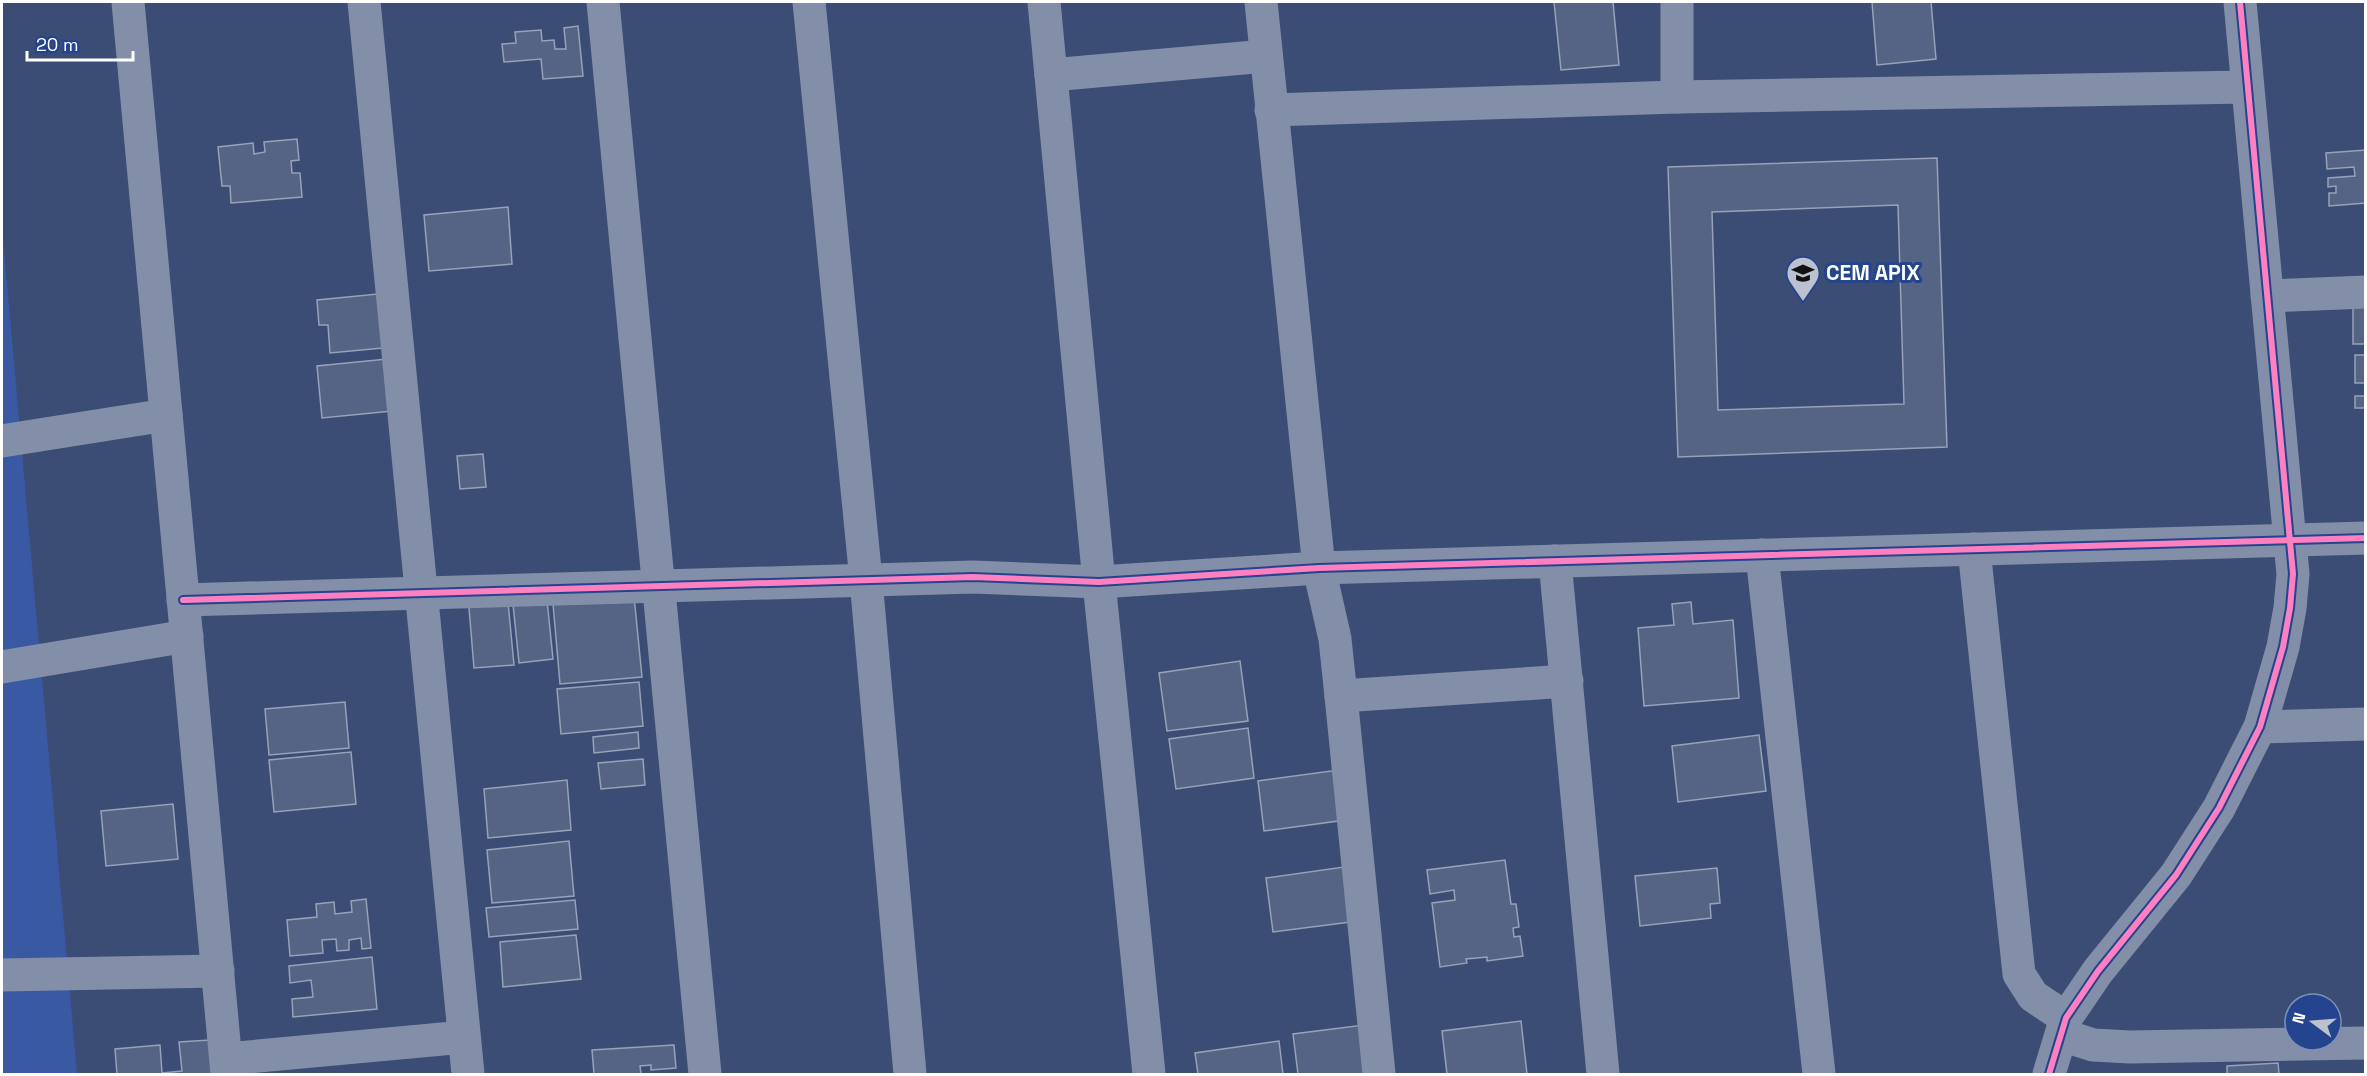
<svg xmlns="http://www.w3.org/2000/svg" width="2367" height="1076" font-family="'Space Grotesk',sans-serif">
<style>
.green{fill:#395aa3}
.building{fill:#556484;stroke:#97a1b8;stroke-width:1.5;fill-rule:evenodd}
.lines{fill:none;stroke-linecap:round;stroke-linejoin:round}
.minor{stroke:#838fa9;stroke-width:33}
.tertiary{stroke:#838fa9;stroke-width:33}
.cycleway-casing{stroke:#24448d;stroke-width:10}
.cycleway{stroke:#ff80c0;stroke-width:6}
.labels{text-anchor:middle;stroke-width:6;stroke-linejoin:round;paint-order:stroke}
.poi-label{font-size:21px;font-weight:bold;fill:#fff;stroke:#24448d;text-anchor:start}
</style>
<rect width="100%" height="100%" fill="#3c4d75"/>
<polygon class="green" points="2,227 77,1074 2,1074"/>
<g class="building">
<polygon points="1554,2 1613,2 1619,65 1561,70"/>
<polygon points="1872,2 1931,2 1936,59 1877,65"/>
<polygon points="578,26 583,76 543,79 541,59 504,62 502,44 516,43 515,32 541,30 542,41 554,40 555,49 566,49 564,28"/>
<polygon points="297,139 299,160 291,161 292,173 300,173 302,197 231,203 230,186 222,186 218,147 253,143 254,154 265,152 264,142"/>
<polygon points="2366,150 2366,203 2329,206 2329,193 2336,193 2336,186 2328,187 2328,178 2355,176 2354,167 2327,169 2326,153"/>
<path d="M1937 158 1947 447 1678 457 1668 167ZM1898 205 1904 404 1718 410 1712 212Z"/>
<polygon points="508,207 512,264 429,271 424,215"/>
<polygon points="388,293 393,347 330,353 328,325 319,325 317,300"/>
<rect x="2353" y="294" width="13" height="50"/>
<rect x="2355" y="355" width="11" height="28"/>
<polygon points="407,357 412,409 322,418 317,366"/>
<rect x="2355" y="396" width="11" height="12"/>
<polygon points="483,454 486,487 460,489 457,456"/>
<polygon points="507,592 514,665 474,668 468,596"/>
<polygon points="634,596 642,677 560,684 553,604"/>
<polygon points="547,600 553,659 519,663 513,604"/>
<polygon points="1691,602 1693,624 1733,620 1739,698 1644,706 1638,628 1674,625 1672,604"/>
<polygon points="1240,661 1248,721 1167,731 1159,673"/>
<polygon points="639,682 643,726 561,734 557,689"/>
<polygon points="345,702 349,748 269,755 265,709"/>
<polygon points="1248,728 1254,778 1176,789 1169,739"/>
<polygon points="638,732 639,748 594,753 593,737"/>
<polygon points="1759,735 1766,791 1678,802 1672,746"/>
<polygon points="351,752 356,804 274,812 269,760"/>
<polygon points="643,759 645,785 601,789 598,763"/>
<polygon points="1346,769 1353,819 1264,831 1258,781"/>
<polygon points="567,780 571,830 488,838 484,789"/>
<polygon points="173,804 178,859 106,866 101,811"/>
<polygon points="569,841 574,896 492,903 487,850"/>
<polygon points="1505,860 1511,904 1516,904 1519,927 1513,928 1514,937 1520,936 1523,956 1487,961 1487,957 1466,959 1467,963 1440,967 1432,903 1455,900 1454,890 1430,894 1427,870"/>
<polygon points="1351,866 1358,921 1273,932 1266,878"/>
<polygon points="1717,868 1720,903 1710,904 1711,918 1640,926 1635,876"/>
<polygon points="366,899 371,948 362,949 361,938 349,940 349,950 337,951 336,939 322,940 323,953 290,956 287,920 317,917 316,904 334,902 335,914 352,912 351,901"/>
<polygon points="575,900 578,929 489,937 486,908"/>
<polygon points="576,935 581,979 503,987 500,942"/>
<polygon points="372,957 377,1009 293,1017 292,999 313,997 311,980 290,983 289,966"/>
<polygon points="1521,1021 1527,1074 1447,1074 1442,1031"/>
<polygon points="1372,1024 1378,1074 1298,1074 1293,1034"/>
<polygon points="210,1040 213,1074 117,1074 115,1049 160,1045 162,1073 182,1071 179,1042"/>
<polygon points="1279,1041 1283,1074 1198,1074 1195,1053"/>
<polygon points="674,1045 676,1068 651,1070 651,1065 640,1066 641,1074 594,1074 592,1050"/>
<polygon points="2278,1063 2279,1074 2227,1074 2227,1066"/>
</g>
<g class="lines">
<g class="minor">
<polyline points="364,2 468,1074"/>
<polyline points="603,2 705,1074"/>
<polyline points="1044,2 1099,582 1149,1074"/>
<polyline points="1261,2 1319,568 1335,639 1341,696 1379,1074"/>
<polyline points="1677,2 1677,97"/>
<polyline points="1051,75 1266,56"/>
<polyline points="1271,110 1677,97 2246,87"/>
<polyline points="2267,296 2366,292"/>
<polyline points="2,441 166,415"/>
<polyline points="1974,549 2019,974 2033,996 2066,1018"/>
<polyline points="1762,555 1819,1074"/>
<polyline points="1555,561 1603,1074"/>
<polyline points="2,667 187,636"/>
<polyline points="1341,696 1567,681"/>
<polyline points="2260,727 2366,724"/>
<polyline points="2,975 218,971"/>
<polyline points="2062,1035 2093,1045 2130,1047 2366,1043"/>
<polyline points="226,1059 464,1037"/>
<polyline points="2049,1074 2066,1018 2098,971 2176,875 2219,808 2260,727 2283,647 2290,608 2293,574 2240,2"/>
</g>
<g class="tertiary">
<polyline points="128,2 227,1074"/>
<polyline points="809,2 866,580 910,1074"/>
<polyline points="183,600 973,577 1099,582 1319,568 2366,538"/>
</g>
<defs>
<g id="cycleway">
<polyline points="183,600 973,577 1099,582 1319,568 2366,538"/>
<polyline points="2049,1074 2066,1018 2098,971 2176,875 2219,808 2260,727 2283,647 2290,608 2293,574 2240,2"/>
</g>
</defs>
<use href="#cycleway" class="cycleway-casing"/>
<use href="#cycleway" class="cycleway"/>
</g>
<defs>
<symbol id="school-pin" viewBox="-11 -11 22 30"><path d="M0 17L-7.5 6A9.5 9.5 0 1 1 7.5 6Z" fill="#bbc1cf" stroke="#24448d"/><path d="M0-5L7-2L0 1L-7-2ZM-4 1L0 2.5L4 1V4Q0 6-4 4Z" fill="#111"/></symbol>
</defs>
<g fill-rule="evenodd">
<use href="#school-pin" x="1784" y="254" width="38" height="52"/>
</g>
<g class="labels">
<g class="poi-label">
<text x="1826" y="280">CEM APIX</text>
</g>
</g>
<rect width="2367" height="1076" fill="none" stroke="#ffffff" stroke-width="6"/>
<g transform="translate(2313 1022) rotate(286)"><circle r="28" fill="#24448d" stroke="#7c8fbb" stroke-width="1.5"/>
<path d="M0-4.5L10 22L0 15L-10 22Z" fill="#bbc1cf"/>
<text y="-9" font-size="16" font-weight="bold" text-anchor="middle" fill="#ffffff">N</text>
</g>
<path d="M27 51v9h106v-9" fill="none" stroke="#ffffff" stroke-width="3"/>
<text x="36" y="51" font-size="18" fill="#ffffff" stroke="#24448d" stroke-width="4.5" paint-order="stroke">20 m</text>
</svg>
